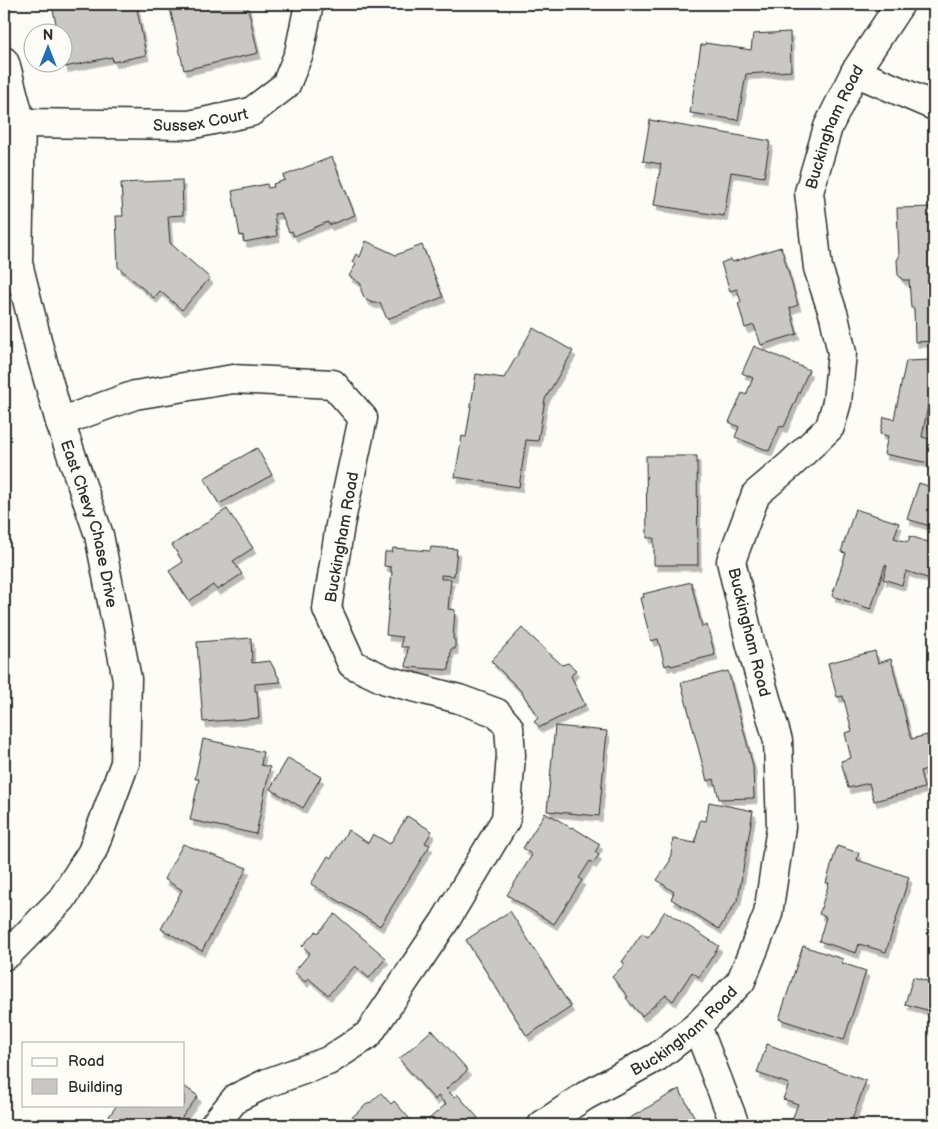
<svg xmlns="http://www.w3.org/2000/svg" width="938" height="1129" font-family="'Balsamiq Sans',sans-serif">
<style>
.building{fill:#c9c8c4;stroke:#2b2b2b;filter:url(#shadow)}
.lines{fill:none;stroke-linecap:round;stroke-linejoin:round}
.minor-casing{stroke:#2b2b2b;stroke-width:31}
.secondary-casing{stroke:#2b2b2b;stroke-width:31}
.minor{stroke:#fdfcf7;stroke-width:28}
.secondary{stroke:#fdfcf7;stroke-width:28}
.labels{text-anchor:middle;stroke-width:4.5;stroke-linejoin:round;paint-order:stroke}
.street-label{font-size:16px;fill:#2b2b2b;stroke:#fdfcf7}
</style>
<defs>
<filter id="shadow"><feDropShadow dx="3" dy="5.5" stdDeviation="0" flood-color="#0004"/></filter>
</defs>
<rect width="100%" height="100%" fill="#fdfcf7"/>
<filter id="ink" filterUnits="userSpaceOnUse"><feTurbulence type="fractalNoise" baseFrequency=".02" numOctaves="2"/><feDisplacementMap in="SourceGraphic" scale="10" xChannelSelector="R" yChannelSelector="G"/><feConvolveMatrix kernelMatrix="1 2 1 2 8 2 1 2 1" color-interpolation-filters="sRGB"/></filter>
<g filter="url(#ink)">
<g class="building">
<polygon points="63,4 136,4 146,55 113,62 112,57 65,67 62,55 62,32 58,32 52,6"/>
<polygon points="169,4 247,4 258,53 184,70"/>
<polygon points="790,32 791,71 746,74 738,120 690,113 701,45 705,45 705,43 751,50 753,34"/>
<polygon points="650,120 770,141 764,177 731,172 724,216 654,205 661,164 643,161"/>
<polygon points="332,157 355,215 329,225 328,222 294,236 292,231 289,232 281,213 274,214 277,236 244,242 243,235 240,236 232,191 267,184 268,188 274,187 273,184 285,180 283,176"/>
<polygon points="182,180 183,215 168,216 170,243 210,278 182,310 160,291 154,298 118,267 116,216 123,216 121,183"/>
<polygon points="934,207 934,341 915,342 914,308 911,308 909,280 903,280 898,275 897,260 899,257 897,208"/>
<polygon points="366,241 396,255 422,245 443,297 387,319 380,303 373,303 367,300 364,297 361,290 361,284 349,276 356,264 352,262 356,254 360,257"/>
<polygon points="781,247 798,305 790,308 797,334 761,345 754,325 745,328 738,303 741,302 737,289 730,291 721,263 731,259 732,262"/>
<polygon points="533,328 573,351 545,399 538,441 526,440 519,487 455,477 462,436 466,437 476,374 504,378"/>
<polygon points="754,346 809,370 784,427 780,426 769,451 735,437 739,427 729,422 742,393 746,395 753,378 742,373"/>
<polygon points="934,351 934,401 929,400 922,437 934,440 934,464 884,454 888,436 880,434 884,417 894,419 906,361 932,360"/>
<polygon points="257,448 272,475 219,504 204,478"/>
<polygon points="646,456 697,456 698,565 654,565 654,538 647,538"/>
<polygon points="919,483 934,488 934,567 930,579 906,571 902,585 883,579 887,566 885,565 871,609 832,596 846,553 841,552 855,509 899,523 894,538 908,542 910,536 928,542 933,527 907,519"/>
<polygon points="227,509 253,548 233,561 242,574 217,590 213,585 189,601 169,571 183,562 172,545"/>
<polygon points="431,547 457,549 454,576 441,575 441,579 451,579 448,609 455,610 453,639 455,640 455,649 451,649 449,670 406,667 408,647 401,647 402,637 386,635 392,572 391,572 391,567 384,566 385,552 392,552 393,548 430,551"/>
<polygon points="691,582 702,627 707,625 715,655 671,666 670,664 665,666 658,639 651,641 640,598 644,597 643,594"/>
<polygon points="522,628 562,665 568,663 576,670 571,676 585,705 540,727 534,722 538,718 521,691 491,661"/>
<polygon points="251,638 252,663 270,661 281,682 255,684 255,691 257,691 259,718 203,722 197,642"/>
<polygon points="875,651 878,663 891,659 911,739 927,735 934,767 920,771 924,788 874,801 869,783 848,788 841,761 851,758 845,733 852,731 843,696 837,697 828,663"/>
<polygon points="728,671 753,766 754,798 719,799 714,779 707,781 681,683"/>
<polygon points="555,726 607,731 599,816 547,811"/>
<polygon points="203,739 263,752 261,765 270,767 256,834 190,820 199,779 195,779"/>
<polygon points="288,758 321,777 303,808 270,789"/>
<polygon points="709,802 753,811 738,899 719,929 671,899 674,892 657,880 670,861 673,839 695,843 700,820 706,821"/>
<polygon points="545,813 551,817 552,816 571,828 572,827 600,844 595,852 599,855 593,863 590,861 579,878 582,880 554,924 507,895 532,855 523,848"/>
<polygon points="407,816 432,831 425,843 430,845 380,926 311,884 328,856 331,858 348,830 368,843 373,834 390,844"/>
<polygon points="183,844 247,868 202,951 161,929 182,890 164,879"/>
<polygon points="837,846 859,853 857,860 909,877 886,952 859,944 856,953 819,941 826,917 819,914 829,883 826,883"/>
<polygon points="510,911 571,1007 527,1036 466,940"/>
<polygon points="665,911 719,946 699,977 692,972 673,1001 666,995 642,1016 626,998 628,997 612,977 625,964 622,962 642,933 648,937"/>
<polygon points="335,914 386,958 369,978 355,966 328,995 308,978 305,982 294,972 310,953 302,946 316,931 318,933"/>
<polygon points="803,946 843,959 842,963 866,971 844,1040 779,1019"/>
<polygon points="913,977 934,983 934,1012 905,1004"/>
<polygon points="432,1030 468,1070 446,1089 454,1097 457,1094 478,1118 469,1125 432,1125 428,1120 446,1104 438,1096 435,1100 399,1059"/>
<polygon points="767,1044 866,1081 850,1125 790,1125 798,1104 783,1099 789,1084 757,1073"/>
<polygon points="184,1086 198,1096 176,1125 116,1125 107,1119 117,1105 184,1105"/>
<polygon points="679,1089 699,1125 618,1125"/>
<polygon points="381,1093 391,1104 394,1101 415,1125 348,1125 351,1122 349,1120 369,1102 370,1103"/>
</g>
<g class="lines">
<defs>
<g id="minor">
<polyline points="855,72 934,106"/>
<path id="s1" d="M21 123 189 125 251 112 286 85 299 53 309 4"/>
<polyline points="60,422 135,395 233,379 333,384 363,418 340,525 327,609 352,664 386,680 459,699 497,713 509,727 511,755 506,819 445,921 368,1035 328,1061 267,1083 236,1098 214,1125"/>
<polyline points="697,1026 735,1125"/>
<path id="s2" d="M542 1125 585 1096 657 1057 697 1026 741 981 768 914 781 827 778 741 750 642 731 561 756 494 790 465 830 427 837 402 842 353 834 316 818 268 809 192 828 127 855 72 900 4"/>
</g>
<g id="secondary">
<path id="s3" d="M4 61 6 66 21 123 18 263 39 348 60 422 99 535 127 679 125 763 92 852 62 899 9 953 4 956"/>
</g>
</defs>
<use href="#minor" class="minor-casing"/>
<use href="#secondary" class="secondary-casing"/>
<use href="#minor" class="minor"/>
<use href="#secondary" class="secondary"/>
</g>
</g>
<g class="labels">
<g class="street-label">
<text dy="6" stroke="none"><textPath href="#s1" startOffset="180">Sussex Court</textPath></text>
<text dy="6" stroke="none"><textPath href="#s2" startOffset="1161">Buckingham Road</textPath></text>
<text dy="6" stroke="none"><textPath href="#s3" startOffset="475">East Chevy Chase Drive</textPath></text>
<text transform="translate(341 537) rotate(-80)" y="6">Buckingham Road</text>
<text transform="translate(750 632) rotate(76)" y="6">Buckingham Road</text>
<text dy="6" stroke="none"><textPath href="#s2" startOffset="171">Buckingham Road</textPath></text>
</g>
</g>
<rect width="938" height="1129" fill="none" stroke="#fdfcf7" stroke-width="20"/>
<rect x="10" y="10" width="918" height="1109" fill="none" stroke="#2b2b2b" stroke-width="2" filter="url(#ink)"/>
<rect x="22" y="1042" width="162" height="65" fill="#fdfcf7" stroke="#a9a8a5"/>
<rect x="32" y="1058" width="25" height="8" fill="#fdfcf7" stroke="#a9a8a5"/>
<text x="68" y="1066" font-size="15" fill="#2b2b2b">Road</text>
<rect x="32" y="1079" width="25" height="15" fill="#c9c8c4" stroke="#a9a8a5"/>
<text x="68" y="1092" font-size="15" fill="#2b2b2b">Building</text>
<g transform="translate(48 48)"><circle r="24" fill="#fdfcf7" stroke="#a9a8a5"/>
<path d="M0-4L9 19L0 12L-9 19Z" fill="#1f6fb2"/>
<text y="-8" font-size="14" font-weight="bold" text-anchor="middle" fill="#2b2b2b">N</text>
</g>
</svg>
